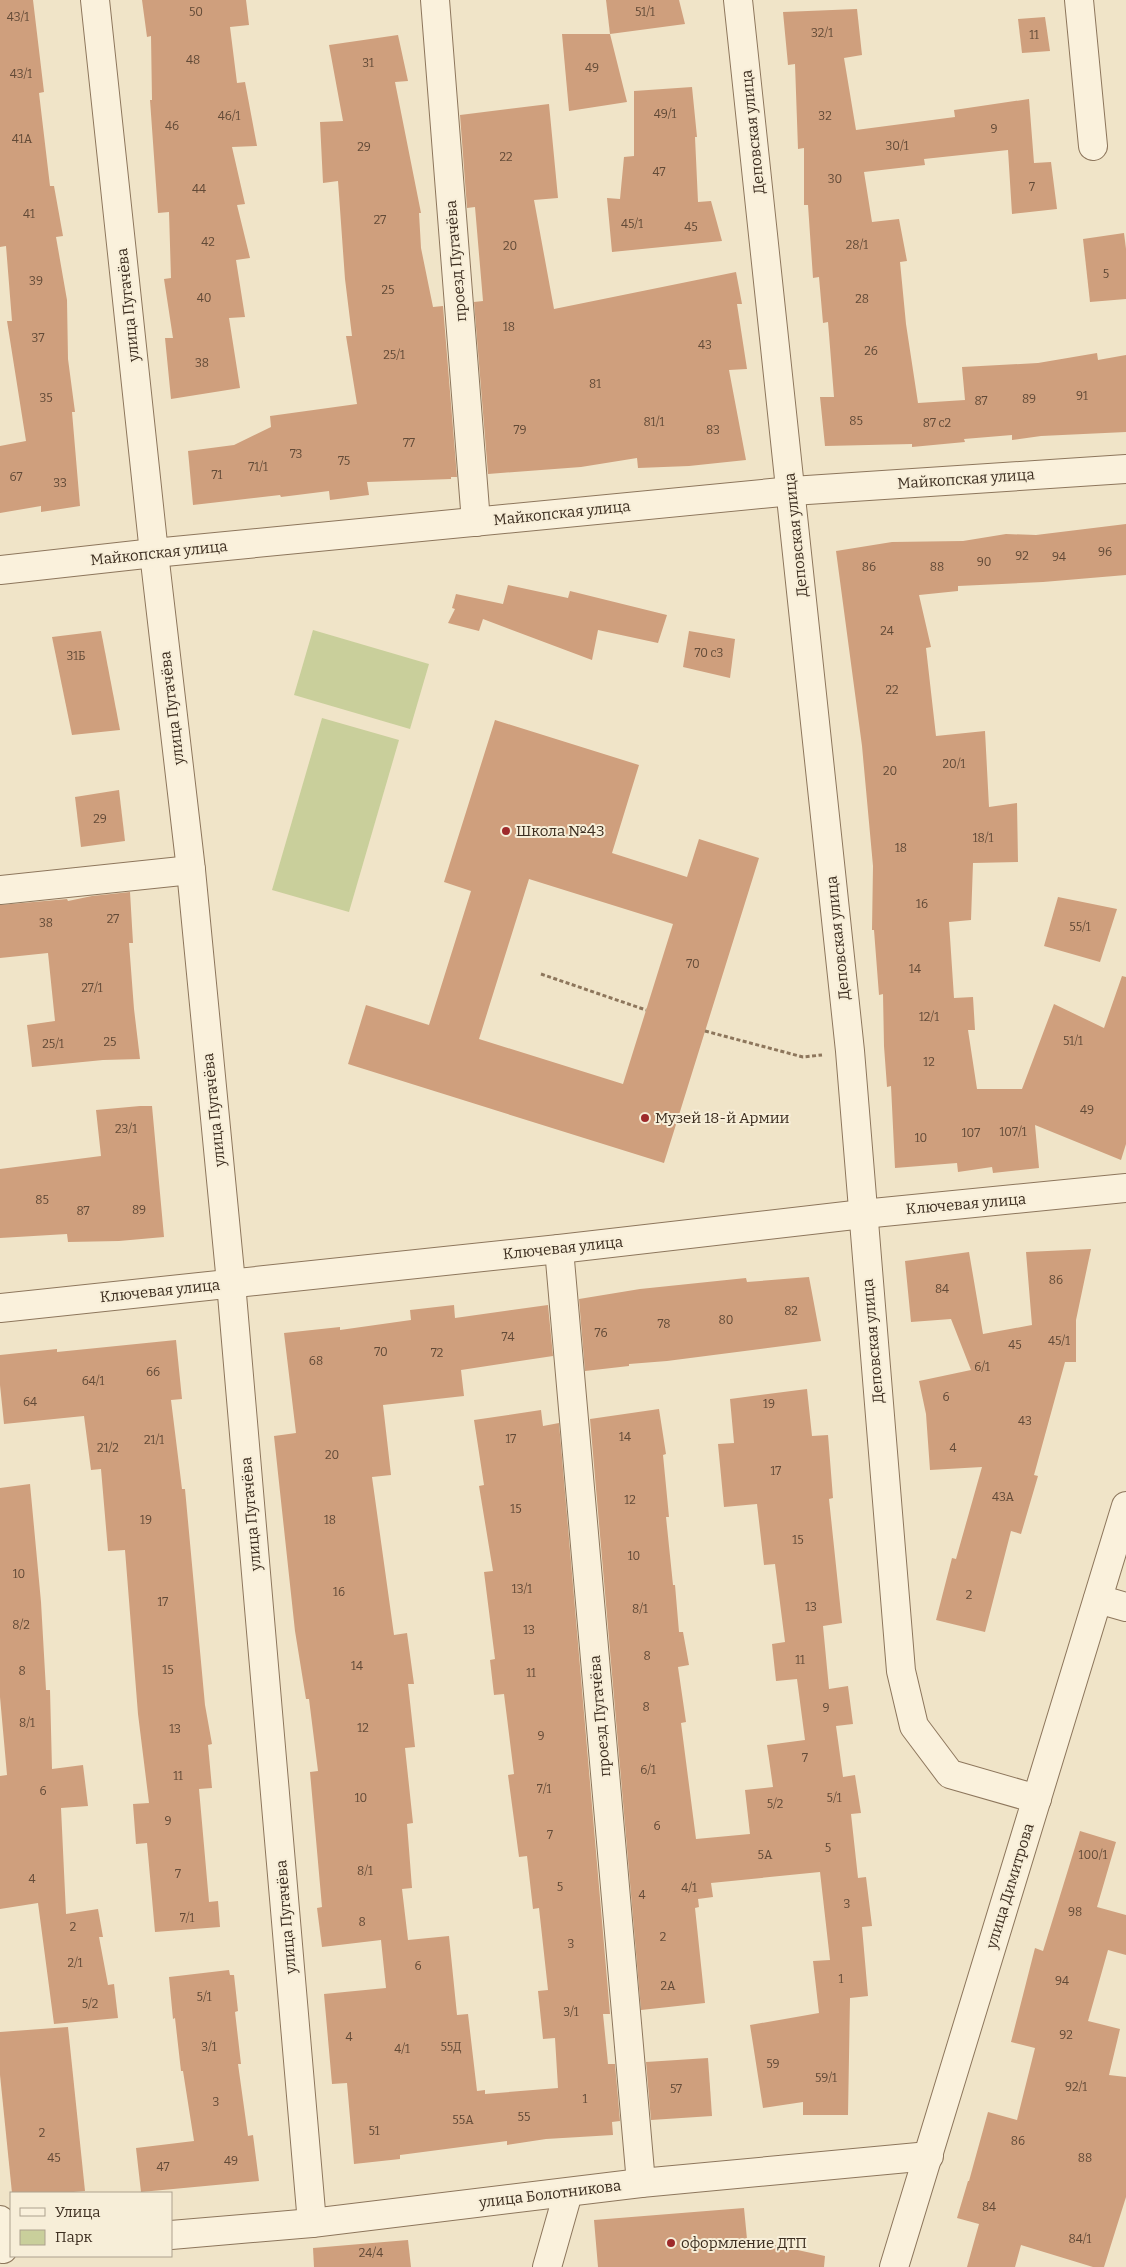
<svg xmlns="http://www.w3.org/2000/svg" width="1126" height="2267" font-family="Bitter,serif">
<style>
.green{fill:#c9cf9b}
.building{fill:#cf9f7d;fill-rule:evenodd}
.lines{fill:none;stroke-linecap:round;stroke-linejoin:round}
.minor-casing{stroke:#8d765c;stroke-width:30}
.path{stroke:#8d765c;stroke-width:3;stroke-dasharray:4 2.5;stroke-linecap:butt}
.minor{stroke:#faf1dc;stroke-width:28}
.poi-dot{fill:#9e2a2b;stroke:#f7eed8;stroke-width:2}
.labels{text-anchor:middle;stroke-width:4;stroke-linejoin:round;paint-order:stroke}
.number-label{font-size:12px;fill:#624a37}
.street-label{font-size:15px;fill:#3d2e20;stroke:#f7eed8}
.poi-label{font-size:15px;fill:#3d2e20;stroke:#f7eed8;text-anchor:start}
</style>
<rect width="100%" height="100%" fill="#f0e4c8"/>
<g class="green">
<polygon points="313,630 429,664 410,729 294,695"/>
<polygon points="322,718 399,740 349,912 272,890"/>
</g>
<g class="building">
<polygon points="0,0 33,0 44,92 39,93 50,186 54,186 63,236 56,237 67,300 68,359 75,412 72,412 80,506 41,512 41,506 0,513 0,446 26,441 7,321 12,321 6,246 0,247"/>
<polygon points="142,0 246,0 249,25 230,27 237,83 245,82 257,146 232,147 245,204 237,205 250,258 236,260 245,317 229,318 240,388 171,399 165,338 173,338 164,279 171,278 169,212 158,213 150,100 152,100 151,36 147,37"/>
<polygon points="606,0 679,0 685,24 610,34"/>
<polygon points="857,9 862,55 844,58 856,130 955,117 954,110 1029,99 1034,163 1051,162 1057,209 1012,214 1008,150 924,159 925,165 864,172 872,222 899,219 907,261 900,262 906,324 918,403 965,400 962,367 1038,363 1097,353 1098,360 1126,355 1126,432 1041,436 1012,440 1012,435 964,439 965,442 912,447 912,444 825,446 820,397 834,397 828,322 823,323 819,277 813,278 808,205 804,205 804,148 798,149 795,64 788,65 783,12"/>
<polygon points="1045,17 1050,51 1022,53 1018,19"/>
<polygon points="562,34 610,34 627,102 569,111"/>
<polygon points="398,35 408,81 395,82 421,213 419,213 421,248 433,307 443,306 457,477 451,477 451,479 367,482 369,495 330,500 329,491 281,497 280,495 193,505 188,451 234,445 271,427 270,416 357,404 346,336 352,336 345,279 338,181 323,183 320,122 343,121 329,45"/>
<polygon points="692,87 697,137 695,137 698,202 711,201 722,241 612,252 607,198 620,199 624,157 634,156 634,91"/>
<polygon points="549,104 558,198 534,200 554,309 736,272 742,304 737,304 747,369 729,370 746,460 689,466 638,468 637,458 581,467 488,474 474,302 483,301 475,207 467,208 460,115"/>
<polygon points="1124,233 1126,249 1126,299 1090,302 1083,239"/>
<polygon points="1126,524 1126,575 1043,582 958,586 958,591 919,595 931,647 926,648 936,736 985,731 989,807 1017,803 1018,862 973,863 971,920 949,922 954,998 973,997 975,1030 968,1030 977,1089 1022,1089 1054,1004 1104,1028 1122,976 1126,977 1126,1144 1121,1160 1035,1125 1039,1168 993,1173 992,1167 958,1172 957,1163 895,1168 891,1086 887,1087 884,1046 883,994 879,995 874,930 872,930 873,866 862,746 836,551 892,542 963,541 1006,534 1036,535"/>
<polygon points="508,585 568,598 570,591 667,615 658,643 598,630 592,660 483,619 479,631 448,623 455,609 452,608 456,594 503,604"/>
<polygon points="101,631 120,730 72,735 52,637"/>
<polygon points="689,631 735,639 730,678 683,667"/>
<path d="M495 720 639 765 612 853 687 877 699 839 759 858 664 1163 348 1064 366 1005 429 1025 471 891 444 882ZM529 879 673 924 623 1084 479 1039Z"/>
<polygon points="119,790 125,841 81,847 75,797"/>
<polygon points="130,892 133,943 129,943 134,1009 140,1059 103,1060 32,1067 27,1025 55,1021 48,953 0,958 0,905 67,899 68,901 92,896"/>
<polygon points="1058,897 1117,909 1100,962 1044,946"/>
<polygon points="140,1106 152,1106 164,1237 119,1241 68,1242 67,1234 0,1238 0,1169 101,1156 96,1110"/>
<polygon points="1091,1249 1076,1320 1076,1362 1065,1362 1034,1475 1038,1476 1021,1534 1011,1531 985,1632 936,1620 952,1558 956,1559 982,1467 930,1470 926,1414 919,1381 971,1370 951,1319 911,1322 905,1261 969,1252 983,1334 1032,1325 1026,1252"/>
<polygon points="809,1277 821,1341 667,1361 629,1364 629,1366 585,1371 579,1299 640,1289 746,1278 747,1282"/>
<polygon points="454,1305 455,1318 548,1305 553,1356 461,1370 464,1396 383,1405 391,1475 372,1477 394,1635 407,1633 414,1684 408,1684 415,1747 405,1748 413,1823 407,1824 412,1888 402,1889 408,1940 449,1936 457,2015 468,2014 477,2091 485,2090 485,2094 558,2088 555,2038 543,2039 538,1991 548,1990 539,1908 533,1909 527,1856 519,1857 508,1775 514,1774 504,1694 494,1695 490,1660 495,1659 484,1572 493,1571 479,1486 484,1485 474,1420 541,1410 543,1426 559,1423 610,2014 603,2014 608,2064 615,2064 620,2121 612,2122 613,2135 546,2139 507,2145 507,2141 400,2155 400,2159 354,2164 347,2083 332,2084 324,1994 386,1988 381,1940 322,1947 317,1908 322,1907 310,1772 318,1771 309,1699 306,1699 295,1631 274,1436 296,1433 284,1333 340,1327 340,1330 411,1320 410,1310"/>
<polygon points="176,1340 182,1399 171,1400 182,1489 185,1489 205,1705 212,1744 208,1745 212,1788 199,1789 209,1902 218,1901 220,1927 155,1932 147,1843 136,1844 133,1804 149,1803 138,1714 125,1550 108,1551 101,1469 91,1470 84,1416 4,1424 0,1385 0,1355 57,1349 57,1352"/>
<polygon points="807,1389 812,1436 828,1435 833,1498 829,1499 842,1623 823,1626 829,1689 848,1686 853,1724 836,1726 843,1777 855,1775 861,1813 851,1814 858,1878 866,1877 872,1926 862,1927 868,1996 850,1998 848,2115 803,2115 803,2102 763,2108 750,2025 819,2013 813,1961 830,1960 820,1872 711,1883 713,1897 698,1899 699,1907 695,1908 705,2003 641,2010 590,1419 659,1409 666,1454 663,1455 669,1517 666,1517 673,1585 675,1585 679,1632 683,1632 689,1665 678,1667 686,1722 681,1723 696,1839 750,1834 745,1790 773,1787 767,1745 805,1740 797,1679 776,1681 772,1644 785,1642 775,1564 764,1565 757,1504 724,1507 718,1444 734,1443 730,1399"/>
<polygon points="30,1484 41,1602 46,1690 50,1690 52,1769 83,1765 88,1806 61,1808 66,1914 98,1909 103,1937 99,1937 108,1985 114,1984 118,2018 54,2024 38,1903 0,1909 0,1776 7,1775 0,1697 0,1488"/>
<polygon points="1080,1831 1116,1842 1097,1907 1126,1915 1126,1955 1108,1950 1088,2021 1120,2029 1109,2075 1126,2077 1126,2197 1104,2267 1093,2267 1021,2245 1015,2267 967,2267 979,2224 957,2218 968,2181 969,2181 988,2112 1017,2120 1035,2048 1011,2042 1035,1948 1043,1951"/>
<polygon points="229,1970 230,1975 234,1975 238,2011 235,2012 241,2064 238,2064 248,2136 253,2135 259,2181 141,2192 136,2148 194,2141 183,2071 181,2071 175,2018 173,2019 169,1977"/>
<polygon points="68,2027 85,2191 62,2193 12,2193 0,2075 0,2032"/>
<polygon points="708,2058 712,2116 651,2120 646,2062"/>
<polygon points="744,2208 747,2239 825,2256 824,2267 598,2267 594,2220"/>
<polygon points="408,2240 411,2267 314,2267 313,2248"/>
</g>
<g class="lines">
<defs>
<g id="minor">
<polyline points="95,0 154,553 191,870 231,1283 312,2223"/>
<polyline points="435,0 476,522"/>
<polyline points="738,0 850,1051 901,1671 914,1726 950,1774 1037,1799"/>
<polyline points="1079,0 1093,146"/>
<polyline points="0,570 154,553 792,491 1126,469"/>
<polyline points="0,890 191,870"/>
<polyline points="559,1249 641,2183"/>
<polyline points="0,1308 559,1249 863,1214 1126,1188"/>
<polyline points="1098,1599 1126,1607"/>
<polyline points="0,2220 3,2249"/>
<polyline points="171,2235 312,2223 641,2183 929,2156"/>
<polyline points="547,2267 568,2193"/>
<polyline points="894,2267 1126,1506"/>
</g>
</defs>
<use href="#minor" class="minor-casing"/>
<g class="path">
<polyline points="541,974 646,1010"/>
<polyline points="705,1031 803,1057 822,1055"/>
</g>
<use href="#minor" class="minor"/>
</g>
<g class="poi-dot">
<circle cx="506" cy="831" r="5"/>
<circle cx="645" cy="1118" r="5"/>
<circle cx="671" cy="2243" r="5"/>
</g>
<g class="labels">
<g class="number-label">
<text x="196" y="16">50</text>
<text x="645" y="16">51/1</text>
<text x="18" y="21">43/1</text>
<text x="822" y="37">32/1</text>
<text x="1034" y="39">11</text>
<text x="193" y="64">48</text>
<text x="368" y="67">31</text>
<text x="592" y="72">49</text>
<text x="21" y="78">43/1</text>
<text x="665" y="118">49/1</text>
<text x="229" y="120">46/1</text>
<text x="825" y="120">32</text>
<text x="172" y="130">46</text>
<text x="994" y="133">9</text>
<text x="22" y="143">41А</text>
<text x="897" y="150">30/1</text>
<text x="364" y="151">29</text>
<text x="506" y="161">22</text>
<text x="659" y="176">47</text>
<text x="835" y="183">30</text>
<text x="1032" y="191">7</text>
<text x="199" y="193">44</text>
<text x="29" y="218">41</text>
<text x="380" y="224">27</text>
<text x="632" y="228">45/1</text>
<text x="691" y="231">45</text>
<text x="208" y="246">42</text>
<text x="857" y="249">28/1</text>
<text x="510" y="250">20</text>
<text x="1106" y="278">5</text>
<text x="36" y="285">39</text>
<text x="388" y="294">25</text>
<text x="204" y="302">40</text>
<text x="862" y="303">28</text>
<text x="509" y="331">18</text>
<text x="38" y="342">37</text>
<text x="705" y="349">43</text>
<text x="871" y="355">26</text>
<text x="394" y="359">25/1</text>
<text x="202" y="367">38</text>
<text x="595" y="388">81</text>
<text x="1082" y="400">91</text>
<text x="46" y="402">35</text>
<text x="1029" y="403">89</text>
<text x="981" y="405">87</text>
<text x="856" y="425">85</text>
<text x="654" y="426">81/1</text>
<text x="937" y="427">87 с2</text>
<text x="520" y="434">79</text>
<text x="713" y="434">83</text>
<text x="409" y="447">77</text>
<text x="296" y="458">73</text>
<text x="344" y="465">75</text>
<text x="258" y="471">71/1</text>
<text x="217" y="479">71</text>
<text x="16" y="481">67</text>
<text x="60" y="487">33</text>
<text x="1105" y="556">96</text>
<text x="1022" y="560">92</text>
<text x="1059" y="561">94</text>
<text x="984" y="566">90</text>
<text x="869" y="571">86</text>
<text x="937" y="571">88</text>
<text x="887" y="635">24</text>
<text x="709" y="657">70 с3</text>
<text x="76" y="660">31Б</text>
<text x="892" y="694">22</text>
<text x="954" y="768">20/1</text>
<text x="890" y="775">20</text>
<text x="100" y="823">29</text>
<text x="983" y="842">18/1</text>
<text x="901" y="852">18</text>
<text x="922" y="908">16</text>
<text x="113" y="923">27</text>
<text x="46" y="927">38</text>
<text x="1080" y="931">55/1</text>
<text x="693" y="968">70</text>
<text x="915" y="973">14</text>
<text x="92" y="992">27/1</text>
<text x="929" y="1021">12/1</text>
<text x="1073" y="1045">51/1</text>
<text x="110" y="1046">25</text>
<text x="53" y="1048">25/1</text>
<text x="929" y="1066">12</text>
<text x="1087" y="1114">49</text>
<text x="126" y="1133">23/1</text>
<text x="1013" y="1136">107/1</text>
<text x="971" y="1137">107</text>
<text x="921" y="1142">10</text>
<text x="42" y="1204">85</text>
<text x="139" y="1214">89</text>
<text x="83" y="1215">87</text>
<text x="1056" y="1284">86</text>
<text x="942" y="1293">84</text>
<text x="791" y="1315">82</text>
<text x="726" y="1324">80</text>
<text x="664" y="1328">78</text>
<text x="601" y="1337">76</text>
<text x="508" y="1341">74</text>
<text x="1059" y="1345">45/1</text>
<text x="1015" y="1349">45</text>
<text x="381" y="1356">70</text>
<text x="437" y="1357">72</text>
<text x="316" y="1365">68</text>
<text x="982" y="1371">6/1</text>
<text x="153" y="1376">66</text>
<text x="93" y="1385">64/1</text>
<text x="946" y="1401">6</text>
<text x="30" y="1406">64</text>
<text x="769" y="1408">19</text>
<text x="1025" y="1425">43</text>
<text x="625" y="1441">14</text>
<text x="511" y="1443">17</text>
<text x="154" y="1444">21/1</text>
<text x="108" y="1452">21/2</text>
<text x="953" y="1452">4</text>
<text x="332" y="1459">20</text>
<text x="776" y="1475">17</text>
<text x="1003" y="1501">43А</text>
<text x="630" y="1504">12</text>
<text x="516" y="1513">15</text>
<text x="146" y="1524">19</text>
<text x="330" y="1524">18</text>
<text x="798" y="1544">15</text>
<text x="634" y="1560">10</text>
<text x="19" y="1578">10</text>
<text x="522" y="1593">13/1</text>
<text x="339" y="1596">16</text>
<text x="969" y="1599">2</text>
<text x="163" y="1606">17</text>
<text x="811" y="1611">13</text>
<text x="640" y="1613">8/1</text>
<text x="21" y="1629">8/2</text>
<text x="529" y="1634">13</text>
<text x="647" y="1660">8</text>
<text x="800" y="1664">11</text>
<text x="357" y="1670">14</text>
<text x="168" y="1674">15</text>
<text x="22" y="1675">8</text>
<text x="531" y="1677">11</text>
<text x="646" y="1711">8</text>
<text x="826" y="1712">9</text>
<text x="27" y="1727">8/1</text>
<text x="363" y="1732">12</text>
<text x="175" y="1733">13</text>
<text x="541" y="1740">9</text>
<text x="805" y="1762">7</text>
<text x="648" y="1774">6/1</text>
<text x="178" y="1780">11</text>
<text x="544" y="1793">7/1</text>
<text x="43" y="1795">6</text>
<text x="361" y="1802">10</text>
<text x="834" y="1802">5/1</text>
<text x="775" y="1808">5/2</text>
<text x="168" y="1825">9</text>
<text x="657" y="1830">6</text>
<text x="550" y="1839">7</text>
<text x="828" y="1852">5</text>
<text x="765" y="1859">5А</text>
<text x="1093" y="1859">100/1</text>
<text x="365" y="1875">8/1</text>
<text x="178" y="1878">7</text>
<text x="32" y="1883">4</text>
<text x="560" y="1891">5</text>
<text x="689" y="1892">4/1</text>
<text x="642" y="1899">4</text>
<text x="847" y="1908">3</text>
<text x="1075" y="1916">98</text>
<text x="187" y="1922">7/1</text>
<text x="362" y="1926">8</text>
<text x="73" y="1931">2</text>
<text x="663" y="1941">2</text>
<text x="571" y="1948">3</text>
<text x="75" y="1967">2/1</text>
<text x="418" y="1970">6</text>
<text x="841" y="1983">1</text>
<text x="1062" y="1985">94</text>
<text x="668" y="1990">2А</text>
<text x="204" y="2001">5/1</text>
<text x="90" y="2008">5/2</text>
<text x="571" y="2016">3/1</text>
<text x="1066" y="2039">92</text>
<text x="349" y="2041">4</text>
<text x="209" y="2051">3/1</text>
<text x="451" y="2051">55Д</text>
<text x="402" y="2053">4/1</text>
<text x="773" y="2068">59</text>
<text x="826" y="2082">59/1</text>
<text x="1076" y="2091">92/1</text>
<text x="676" y="2093">57</text>
<text x="585" y="2103">1</text>
<text x="216" y="2106">3</text>
<text x="524" y="2121">55</text>
<text x="463" y="2124">55А</text>
<text x="374" y="2135">51</text>
<text x="42" y="2137">2</text>
<text x="1018" y="2145">86</text>
<text x="54" y="2162">45</text>
<text x="1085" y="2162">88</text>
<text x="231" y="2165">49</text>
<text x="163" y="2171">47</text>
<text x="989" y="2211">84</text>
<text x="1080" y="2243">84/1</text>
<text x="371" y="2257">24/4</text>
</g>
<g class="street-label">
<text transform="translate(753 132) rotate(-96)" y="5">Деповская улица</text>
<text transform="translate(456 261) rotate(-95)" y="5">проезд Пугачёва</text>
<text transform="translate(128 305) rotate(-96)" y="5">улица Пугачёва</text>
<text transform="translate(966 479) rotate(-4)" y="5">Майкопская улица</text>
<text transform="translate(562 513) rotate(-6)" y="5">Майкопская улица</text>
<text transform="translate(796 535) rotate(-96)" y="5">Деповская улица</text>
<text transform="translate(159 553) rotate(-6)" y="5">Майкопская улица</text>
<text transform="translate(172 708) rotate(-97)" y="5">улица Пугачёва</text>
<text transform="translate(838 938) rotate(-96)" y="5">Деповская улица</text>
<text transform="translate(214 1110) rotate(-96)" y="5">улица Пугачёва</text>
<text transform="translate(966 1204) rotate(-5)" y="5">Ключевая улица</text>
<text transform="translate(563 1248) rotate(-6)" y="5">Ключевая улица</text>
<text transform="translate(160 1291) rotate(-6)" y="5">Ключевая улица</text>
<text transform="translate(873 1341) rotate(-95)" y="5">Деповская улица</text>
<text transform="translate(251 1514) rotate(-95)" y="5">улица Пугачёва</text>
<text transform="translate(600 1716) rotate(-95)" y="5">проезд Пугачёва</text>
<text transform="translate(1010 1886) rotate(-73)" y="5">улица Димитрова</text>
<text transform="translate(286 1917) rotate(-95)" y="5">улица Пугачёва</text>
<text transform="translate(550 2194) rotate(-7)" y="5">улица Болотникова</text>
</g>
<g class="poi-label">
<text x="516" y="836">Школа №43</text>
<text x="655" y="1123">Музей 18-й Армии</text>
<text x="681" y="2248">оформление ДТП</text>
</g>
</g>
<rect x="10" y="2192" width="162" height="65" fill="#f7eed8" stroke="#ada18e"/>
<rect x="20" y="2208" width="25" height="8" fill="#faf1dc" stroke="#ada18e"/>
<text x="55" y="2217" font-size="15" fill="#3d2e20">Улица</text>
<rect x="20" y="2230" width="25" height="15" fill="#c9cf9b" stroke="#ada18e"/>
<text x="55" y="2242" font-size="15" fill="#3d2e20">Парк</text>
</svg>
